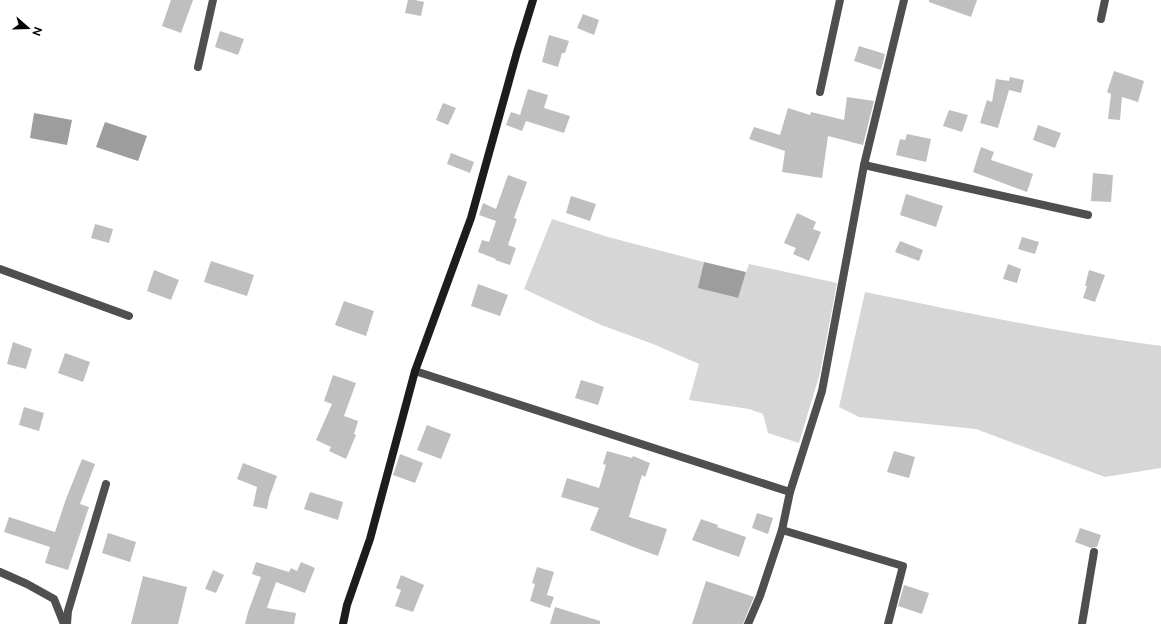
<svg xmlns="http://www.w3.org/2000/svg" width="1161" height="624" font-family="'Public Sans',sans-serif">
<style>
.green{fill:#d6d6d6}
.water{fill:#9d9d9d}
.building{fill:#bfbfbf}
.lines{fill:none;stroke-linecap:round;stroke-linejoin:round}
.street{stroke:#4f4f4f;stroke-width:8}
.secondary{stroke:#1c1c1c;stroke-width:8}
</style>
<rect width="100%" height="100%" fill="#fff"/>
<g class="green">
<polygon points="552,219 608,237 704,262 699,288 737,298 749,264 837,283 820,373 799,443 768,433 763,414 749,409 689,400 699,364 653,344 601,325 524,289"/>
<path d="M865 292C963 312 1061 333 1161 346V468L1105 477 976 429 859 417 839 407Z"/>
</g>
<g class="water">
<polygon points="34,113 72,120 67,145 30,138"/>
<polygon points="105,122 147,136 138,161 96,147"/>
<polygon points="704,262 746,272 738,298 698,288"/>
</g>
<g class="building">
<polygon points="171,0 193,0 181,33 162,26"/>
<polygon points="408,0 415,0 424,2 421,16 405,13"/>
<polygon points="929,0 977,0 971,17 929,2"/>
<polygon points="583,14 599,20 594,35 577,28"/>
<polygon points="220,31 244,39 238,55 215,47"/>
<polygon points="549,35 569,41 565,53 562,53 558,67 542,62"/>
<polygon points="859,46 885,54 881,70 854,61"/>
<polygon points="1114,71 1144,81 1138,102 1122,97 1120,120 1108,119 1111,94 1107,92"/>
<polygon points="1010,77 1024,80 1021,93 1009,90 998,128 980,123 987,100 992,102 996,79 1009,81"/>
<polygon points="528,89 548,95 544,108 570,116 564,133 526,121 522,131 506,125 511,112 520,115"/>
<polygon points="847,97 874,101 863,145 828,136 822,178 782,172 785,151 749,139 754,127 780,135 788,108 810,115 811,112 844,120"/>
<polygon points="443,103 456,108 448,125 436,120"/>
<polygon points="949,110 968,115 962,132 943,126"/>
<polygon points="1038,125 1061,133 1055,148 1033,140"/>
<polygon points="907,134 931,139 926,162 896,155 900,139 905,140"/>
<polygon points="981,147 994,152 991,160 1033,174 1027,192 973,172"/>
<polygon points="451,153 474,162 470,173 447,164"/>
<polygon points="1093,173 1113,175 1111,202 1091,201"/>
<polygon points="508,175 527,182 514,218 517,219 508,245 516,248 510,265 495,260 496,259 478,252 482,240 489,242 496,221 479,215 483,203 496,209"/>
<polygon points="906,194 943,206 936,227 900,215"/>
<polygon points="571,196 596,204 590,221 566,213"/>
<polygon points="797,213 816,222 813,229 821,232 809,261 793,254 796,248 784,243"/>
<polygon points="95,224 113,229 109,243 91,238"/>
<polygon points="1022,237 1039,242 1035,254 1018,249"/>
<polygon points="900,241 923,250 919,261 895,252"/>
<polygon points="211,261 254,275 247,296 204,282"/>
<polygon points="1008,264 1021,269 1017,283 1003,279"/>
<polygon points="154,270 179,280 171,300 147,291"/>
<polygon points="1089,270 1105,275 1095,302 1083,298 1087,286 1085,286"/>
<polygon points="478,284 508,295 500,316 471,306"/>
<polygon points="344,301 374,311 366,336 335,325"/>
<polygon points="13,342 32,349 26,369 7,364"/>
<polygon points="65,353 90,362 83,382 58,373"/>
<polygon points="333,375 356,383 344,416 358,421 354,434 356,435 346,459 329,451 331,447 316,440 332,404 324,401"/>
<polygon points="581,380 604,387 598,405 575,398"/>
<polygon points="24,407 44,413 39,431 19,425"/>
<polygon points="427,425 451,434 441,459 417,450"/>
<polygon points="607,451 632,458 633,456 650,463 645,477 642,475 629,517 667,529 658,556 636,548 590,530 599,508 561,497 567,478 599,488 606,465 603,464"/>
<polygon points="894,451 915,457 909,478 887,472"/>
<polygon points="400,454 423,463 415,483 393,475"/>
<polygon points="82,459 95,464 80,504 89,507 68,570 45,563 50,547 4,532 9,517 55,532 66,499"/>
<polygon points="243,463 277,476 269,498 267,509 253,506 257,487 237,479"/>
<polygon points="310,492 343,502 338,520 304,509"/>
<polygon points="757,513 773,518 768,534 752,528"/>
<polygon points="701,519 718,525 717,527 746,537 739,557 692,540"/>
<polygon points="1080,528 1101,535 1097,547 1095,547 1091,548 1075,542"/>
<polygon points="108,533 136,542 130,562 102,553"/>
<polygon points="256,562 289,572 291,568 297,571 301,562 315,568 305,593 276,582 267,608 296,613 294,624 245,624 248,612 261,577 252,574"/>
<polygon points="537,567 554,572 547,595 554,597 550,608 530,601 535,584 532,583"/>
<polygon points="213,570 224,575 216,593 205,589"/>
<polygon points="401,575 424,585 413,612 395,606 401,590 396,588"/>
<polygon points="143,576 187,587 178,624 131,624"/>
<polygon points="706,581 754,597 743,624 692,624"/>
<polygon points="904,585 929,593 922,614 898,606"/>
<polygon points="555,607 600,621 600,624 550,624"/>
</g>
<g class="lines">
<g class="street">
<polyline points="1101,19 1105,0"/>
<polyline points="198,67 213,0"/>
<polyline points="820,92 840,0"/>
<polyline points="864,165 1088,215"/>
<polyline points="0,269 129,316"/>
<polyline points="415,371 790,492"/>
<polyline points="782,530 903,566 888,624"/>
<polyline points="0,572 27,584 54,599 64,624"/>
<polyline points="67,624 68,611 106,484"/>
<polyline points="748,624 760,596 782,530 790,492 822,391 864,165 904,0"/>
<polyline points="1082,624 1094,552"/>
</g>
<polyline class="secondary" points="343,624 347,605 370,539 415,371 471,218 517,52 533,0"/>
</g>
<g transform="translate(28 28) rotate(110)" stroke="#ffffff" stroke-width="3" paint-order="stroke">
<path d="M0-3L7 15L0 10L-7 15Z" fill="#000000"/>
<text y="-6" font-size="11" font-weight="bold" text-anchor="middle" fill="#000000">N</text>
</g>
</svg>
